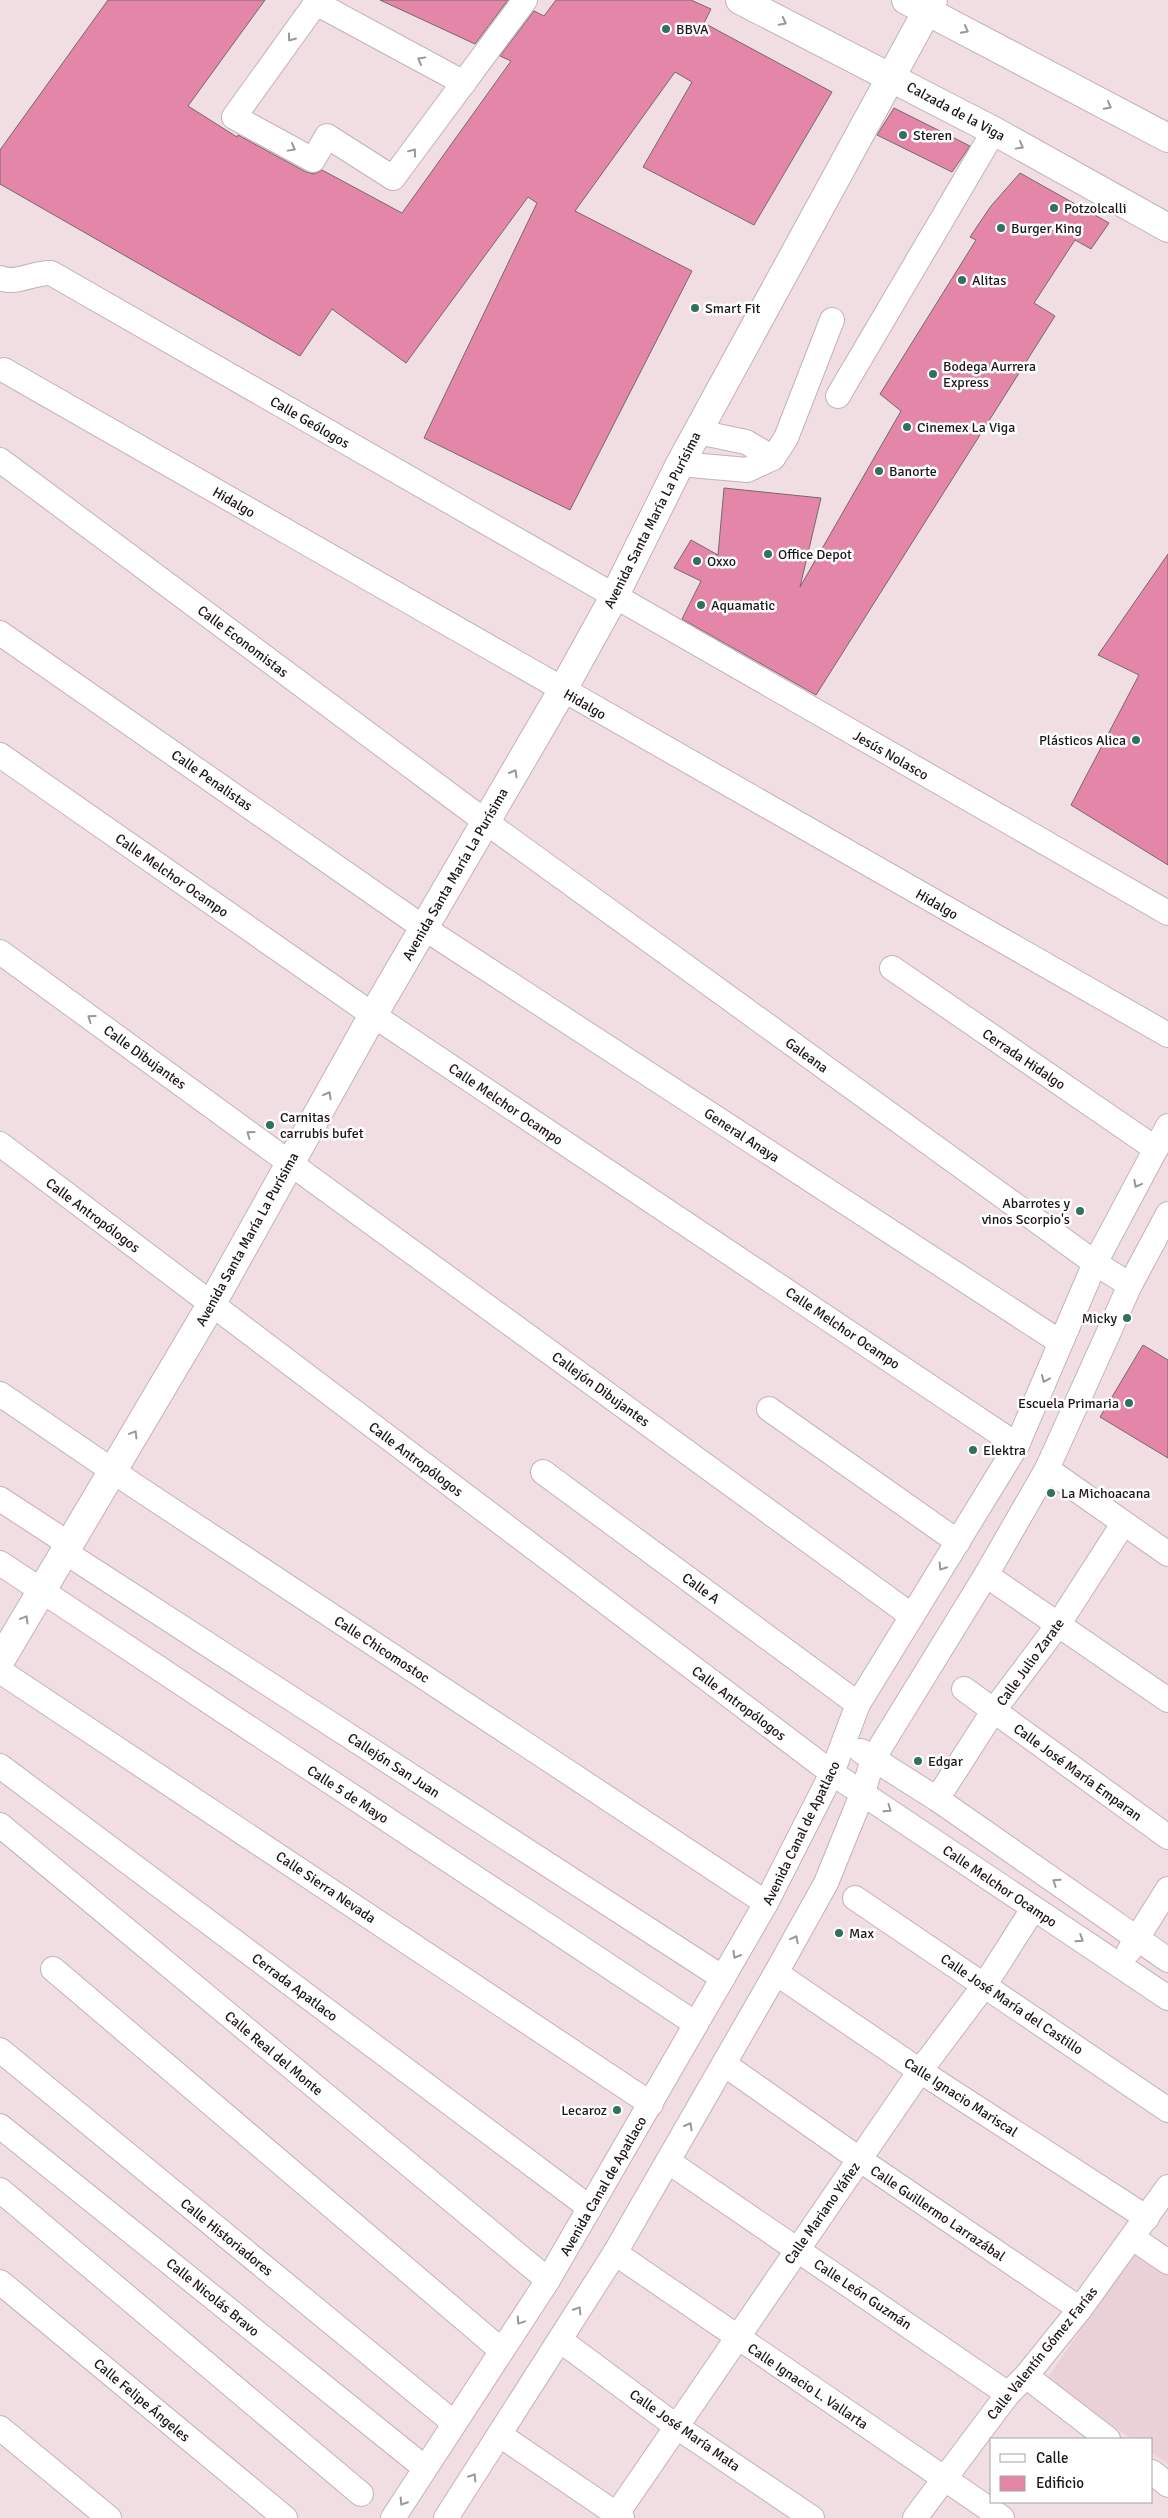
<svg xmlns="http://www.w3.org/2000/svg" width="1168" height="2518" font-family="Signika,sans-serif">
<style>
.built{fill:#ead0d7}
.building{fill:#e486a7;stroke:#77686c}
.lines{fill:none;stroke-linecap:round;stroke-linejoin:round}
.minor-casing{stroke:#c3b2b7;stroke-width:26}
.major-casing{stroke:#c3b2b7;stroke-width:30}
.minor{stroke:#fff;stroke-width:24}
.major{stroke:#fff;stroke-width:28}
.oneway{stroke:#999798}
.poi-dot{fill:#30715f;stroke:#fff;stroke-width:2}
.labels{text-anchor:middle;stroke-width:5;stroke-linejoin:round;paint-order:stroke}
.poi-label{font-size:14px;fill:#1d1719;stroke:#fff;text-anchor:start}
.street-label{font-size:14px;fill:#1d1719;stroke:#fff}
</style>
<rect width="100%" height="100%" fill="#f0dee3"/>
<polygon class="built" points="1135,2252 1168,2275 1168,2464 1152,2453 1152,2439 1132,2439 1046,2380"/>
<g class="building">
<polygon points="108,0 265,0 188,106 237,137 238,135 306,172 314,174 322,170 402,213 511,61 500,56 534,11 544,16 556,0 691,0 711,9 704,23 832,92 754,225 643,167 692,82 675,72 575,211 692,271 570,510 424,438 537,203 528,197 406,363 332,309 300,356 0,184 0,150"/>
<polygon points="380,0 508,0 475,44"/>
<polygon points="894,108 970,146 952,172 877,135"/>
<polygon points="1020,173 1109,223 1091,249 1075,240 1034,303 1055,316 816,695 682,619 701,581 674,568 691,540 718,555 724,488 821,498 800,587 901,411 880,394 976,240 970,237 991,206"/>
<polygon points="1168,554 1168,865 1071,805 1139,675 1098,655"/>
<polygon points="1143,1345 1168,1360 1168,1458 1100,1417"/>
</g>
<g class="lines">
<defs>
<g id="minor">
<polyline points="464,83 316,3 234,117 313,160 327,136 393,178 525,0"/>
<path d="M0 278C16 285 34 272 51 273L1168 913"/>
<polyline points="4,370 1168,1035"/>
<polyline points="838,396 994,131"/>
<polyline points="698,432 746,442 773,458"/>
<polyline points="0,460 486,822 1095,1263 1130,1285"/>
<polyline points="680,464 747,470 773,458 786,438 832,320"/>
<polyline points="0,633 424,928 1060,1342"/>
<polyline points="0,755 373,1015 1017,1445"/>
<polyline points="0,952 912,1616"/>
<polyline points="892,968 1156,1149"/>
<polyline points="0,1144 832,1773 1168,1998"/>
<polyline points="0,1394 132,1484 766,1903"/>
<polyline points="769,1409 958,1542"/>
<polyline points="1047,1469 1168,1554"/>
<polyline points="543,1472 858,1704"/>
<polyline points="0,1499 69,1544"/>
<polyline points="65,1552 723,1978"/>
<polyline points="0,1563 696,2024"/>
<polyline points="986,1575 1168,1700"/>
<polyline points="0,1671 651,2104"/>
<polyline points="964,1689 1168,1837"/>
<polyline points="861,1751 937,1799 1168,1960"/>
<polyline points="0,1766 590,2208"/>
<polyline points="937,1799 994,1710 1058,1625 1123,1524"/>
<polyline points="0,1825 548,2280"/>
<polyline points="855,1898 1168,2110"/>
<polyline points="1129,1951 1168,1889"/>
<polyline points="53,1969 501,2350"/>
<polyline points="776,1973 920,2071 1147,2218"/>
<polyline points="0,2050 454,2423"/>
<polyline points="724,2064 859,2159 1080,2309"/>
<polyline points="0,2126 425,2468"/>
<polyline points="669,2162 1008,2394"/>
<polyline points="0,2190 361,2494"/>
<polyline points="1133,2238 1168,2262"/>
<polyline points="615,2253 1002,2518"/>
<polyline points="0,2282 285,2518"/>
<polyline points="560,2340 677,2427 812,2518"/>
<polyline points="1026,2376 1108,2439"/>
<polyline points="0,2428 109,2518"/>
<polyline points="500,2435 622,2518"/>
<polyline points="1152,2472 1168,2485"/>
<polyline points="393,2518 548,2280 766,1903 832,1773 858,1704 1017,1445 1095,1263 1168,1126"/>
<polyline points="446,2518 615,2253 776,1973 826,1883 863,1792 873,1759 986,1575 1047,1469 1130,1285 1168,1214"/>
<polyline points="614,2518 920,2071 984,1986 1033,1909"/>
<polyline points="915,2518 1008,2394 1026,2376 1080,2309 1168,2187"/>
</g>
<g id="major">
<polyline points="740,0 994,131 1168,228"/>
<polyline points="906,0 1168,138"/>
<polyline points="0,1661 211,1305 373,1015 562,691 614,597 680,464 933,0"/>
</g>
</defs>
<use href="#minor" class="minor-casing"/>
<use href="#major" class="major-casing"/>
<use href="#minor" class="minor"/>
<use href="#major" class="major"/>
</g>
<defs><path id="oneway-chevron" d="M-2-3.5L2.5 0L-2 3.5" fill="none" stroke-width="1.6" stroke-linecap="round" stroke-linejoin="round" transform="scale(1.25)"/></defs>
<g class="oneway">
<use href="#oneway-chevron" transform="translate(783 22) rotate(27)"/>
<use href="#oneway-chevron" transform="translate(965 30) rotate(28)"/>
<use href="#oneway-chevron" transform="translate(291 38) rotate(126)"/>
<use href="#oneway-chevron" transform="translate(421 60) rotate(-151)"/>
<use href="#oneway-chevron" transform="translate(1108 106) rotate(28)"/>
<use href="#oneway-chevron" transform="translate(1020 146) rotate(29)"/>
<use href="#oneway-chevron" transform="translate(292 148) rotate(29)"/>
<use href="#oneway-chevron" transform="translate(413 152) rotate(-53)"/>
<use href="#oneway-chevron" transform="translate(514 773) rotate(-60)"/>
<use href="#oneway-chevron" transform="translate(91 1018) rotate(-144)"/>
<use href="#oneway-chevron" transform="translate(328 1095) rotate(-61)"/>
<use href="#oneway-chevron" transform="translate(250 1134) rotate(-144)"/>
<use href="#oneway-chevron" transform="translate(1137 1184) rotate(118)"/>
<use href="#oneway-chevron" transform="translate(1045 1379) rotate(113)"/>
<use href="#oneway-chevron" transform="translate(134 1434) rotate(-59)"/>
<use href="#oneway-chevron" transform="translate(942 1567) rotate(122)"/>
<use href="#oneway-chevron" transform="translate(25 1619) rotate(-59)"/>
<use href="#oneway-chevron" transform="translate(888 1809) rotate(35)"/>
<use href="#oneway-chevron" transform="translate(1056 1882) rotate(-145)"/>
<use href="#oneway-chevron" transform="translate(795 1939) rotate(-62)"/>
<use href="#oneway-chevron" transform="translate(1080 1939) rotate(33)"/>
<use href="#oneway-chevron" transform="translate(736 1955) rotate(120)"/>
<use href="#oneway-chevron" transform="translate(689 2126) rotate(-60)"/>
<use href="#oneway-chevron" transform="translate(578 2310) rotate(-58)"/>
<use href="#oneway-chevron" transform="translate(520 2321) rotate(124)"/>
<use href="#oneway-chevron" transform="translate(473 2477) rotate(-57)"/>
<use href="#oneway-chevron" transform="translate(403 2502) rotate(122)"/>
</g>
<g class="poi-dot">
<circle cx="666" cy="29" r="5"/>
<circle cx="903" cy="135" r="5"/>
<circle cx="1054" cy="208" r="5"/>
<circle cx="1001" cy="228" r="5"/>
<circle cx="962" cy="280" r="5"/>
<circle cx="695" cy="308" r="5"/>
<circle cx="933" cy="374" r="5"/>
<circle cx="907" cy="427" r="5"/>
<circle cx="879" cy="471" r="5"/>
<circle cx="768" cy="554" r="5"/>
<circle cx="697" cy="561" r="5"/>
<circle cx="701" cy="605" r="5"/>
<circle cx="1136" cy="740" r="5"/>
<circle cx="270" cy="1125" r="5"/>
<circle cx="1080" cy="1211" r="5"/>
<circle cx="1127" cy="1318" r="5"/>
<circle cx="1129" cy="1403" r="5"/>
<circle cx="973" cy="1450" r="5"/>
<circle cx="1051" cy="1493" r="5"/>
<circle cx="918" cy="1761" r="5"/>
<circle cx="839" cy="1933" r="5"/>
<circle cx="617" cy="2110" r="5"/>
</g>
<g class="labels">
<g class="poi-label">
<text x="676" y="34">BBVA</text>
<text x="913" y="140">Steren</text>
<text x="1064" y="213">Potzolcalli</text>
<text x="1011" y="233">Burger King</text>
<text x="972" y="285">Alitas</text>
<text x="705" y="313">Smart Fit</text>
<text x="943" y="371">Bodega Aurrera<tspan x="943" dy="16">Express</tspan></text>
<text x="917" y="432">Cinemex La Viga</text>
<text x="889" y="476">Banorte</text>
<text x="778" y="559">Office Depot</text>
<text x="707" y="566">Oxxo</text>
<text x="711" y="610">Aquamatic</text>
<text x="1126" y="745" text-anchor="end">Plásticos Alica</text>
<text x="280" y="1122">Carnitas<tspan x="280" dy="16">carrubis bufet</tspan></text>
<text x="1070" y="1208" text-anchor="end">Abarrotes y<tspan x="1070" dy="16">vinos Scorpio's</tspan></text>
<text x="1117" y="1323" text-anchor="end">Micky</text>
<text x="1119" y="1408" text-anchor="end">Escuela Primaria</text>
<text x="983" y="1455">Elektra</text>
<text x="1061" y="1498">La Michoacana</text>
<text x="928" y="1766">Edgar</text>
<text x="849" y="1938">Max</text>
<text x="607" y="2115" text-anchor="end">Lecaroz</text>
</g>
<g class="street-label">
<text transform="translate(956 111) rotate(28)" y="5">Calzada de la Viga</text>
<text transform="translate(310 422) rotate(30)" y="5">Calle Geólogos</text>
<text transform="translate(234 502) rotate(30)" y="5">Hidalgo</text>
<text transform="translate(652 520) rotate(-63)" y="5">Avenida Santa María La Purísima</text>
<text transform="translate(243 641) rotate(37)" y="5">Calle Economistas</text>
<text transform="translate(585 704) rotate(30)" y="5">Hidalgo</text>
<text transform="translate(891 755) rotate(30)" y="5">Jesús Nolasco</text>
<text transform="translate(212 780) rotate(35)" y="5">Calle Penalistas</text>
<text transform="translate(455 874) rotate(-60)" y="5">Avenida Santa María La Purísima</text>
<text transform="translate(172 875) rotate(35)" y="5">Calle Melchor Ocampo</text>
<text transform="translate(937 904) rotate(30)" y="5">Hidalgo</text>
<text transform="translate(807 1055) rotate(36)" y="5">Galeana</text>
<text transform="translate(145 1057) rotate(36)" y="5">Calle Dibujantes</text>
<text transform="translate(1024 1059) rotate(34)" y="5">Cerrada Hidalgo</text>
<text transform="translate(506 1104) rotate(34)" y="5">Calle Melchor Ocampo</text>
<text transform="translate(742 1135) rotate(33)" y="5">General Anaya</text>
<text transform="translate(93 1215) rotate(37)" y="5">Calle Antropólogos</text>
<text transform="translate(247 1239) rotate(-61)" y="5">Avenida Santa María La Purísima</text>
<text transform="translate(843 1328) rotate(34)" y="5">Calle Melchor Ocampo</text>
<text transform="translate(601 1389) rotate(36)" y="5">Callejón Dibujantes</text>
<text transform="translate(416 1459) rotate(37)" y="5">Calle Antropólogos</text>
<text transform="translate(701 1588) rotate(36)" y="5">Calle A</text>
<text transform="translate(382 1649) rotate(33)" y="5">Calle Chicomostoc</text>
<text transform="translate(1030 1662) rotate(-54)" y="5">Calle Julio Zarate</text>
<text transform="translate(739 1703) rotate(37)" y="5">Calle Antropólogos</text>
<text transform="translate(394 1765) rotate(33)" y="5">Callejón San Juan</text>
<text transform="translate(1078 1772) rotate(36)" y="5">Calle José María Emparan</text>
<text transform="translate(348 1794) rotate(33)" y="5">Calle 5 de Mayo</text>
<text transform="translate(801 1833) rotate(-64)" y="5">Avenida Canal de Apatlaco</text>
<text transform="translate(1000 1886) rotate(34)" y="5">Calle Melchor Ocampo</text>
<text transform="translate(326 1887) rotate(34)" y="5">Calle Sierra Nevada</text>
<text transform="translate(295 1987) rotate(37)" y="5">Cerrada Apatlaco</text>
<text transform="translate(1012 2004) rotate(34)" y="5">Calle José María del Castillo</text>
<text transform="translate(274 2053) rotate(40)" y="5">Calle Real del Monte</text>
<text transform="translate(961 2097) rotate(33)" y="5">Calle Ignacio Mariscal</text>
<text transform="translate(603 2186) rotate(-60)" y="5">Avenida Canal de Apatlaco</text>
<text transform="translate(822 2213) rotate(-55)" y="5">Calle Mariano Yáñez</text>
<text transform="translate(938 2213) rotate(34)" y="5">Calle Guillermo Larrazábal</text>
<text transform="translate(227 2237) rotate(39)" y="5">Calle Historiadores</text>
<text transform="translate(863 2294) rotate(34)" y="5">Calle León Guzmán</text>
<text transform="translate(213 2297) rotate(39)" y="5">Calle Nicolás Bravo</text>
<text transform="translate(1042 2353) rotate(-51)" y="5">Calle Valentín Gómez Farías</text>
<text transform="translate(808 2386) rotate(34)" y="5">Calle Ignacio L. Vallarta</text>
<text transform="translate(142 2400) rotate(40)" y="5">Calle Felipe Ángeles</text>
<text transform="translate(685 2430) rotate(35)" y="5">Calle José María Mata</text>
</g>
</g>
<rect x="990" y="2438" width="162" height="65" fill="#ffffff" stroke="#a5a2a3"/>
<rect x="1000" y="2454" width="25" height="8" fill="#ffffff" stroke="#a5a2a3"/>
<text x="1036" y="2463" font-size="15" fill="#1d1719">Calle</text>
<rect x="1000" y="2476" width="25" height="15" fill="#e486a7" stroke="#a5a2a3"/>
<text x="1036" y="2488" font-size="15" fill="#1d1719">Edificio</text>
</svg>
